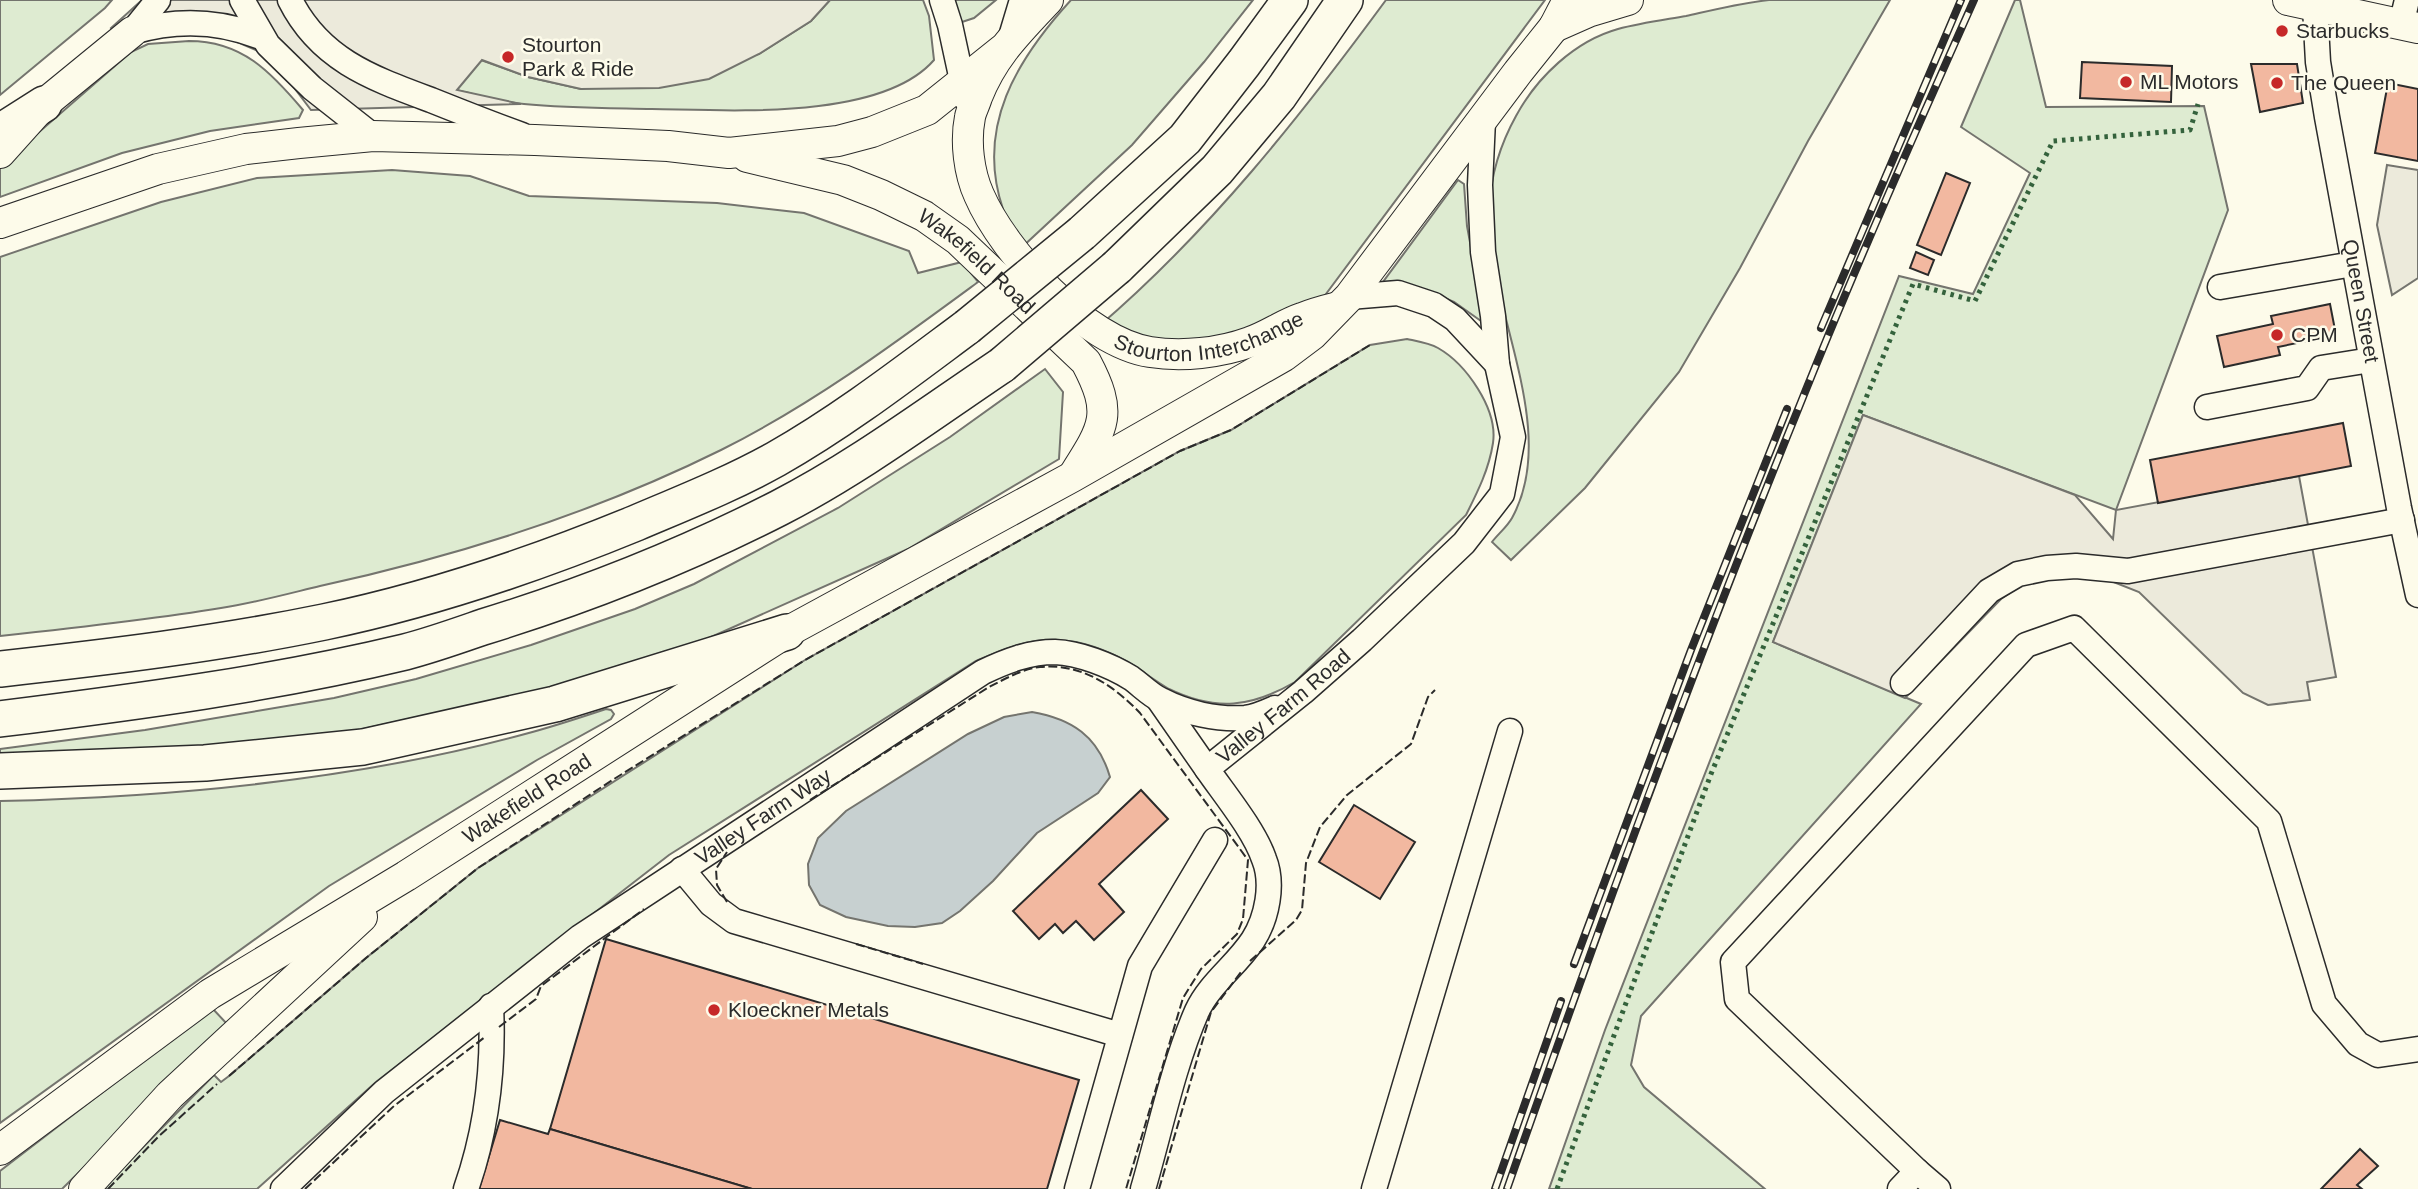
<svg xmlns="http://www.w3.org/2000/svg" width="2418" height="1189" font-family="Helvetica,sans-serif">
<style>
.green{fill:#deebd1;stroke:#74746e;stroke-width:2}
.parking{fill:#eceadb;stroke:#74746e;stroke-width:2}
.water{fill:#c7d0d0;stroke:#74746e;stroke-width:2}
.building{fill:#f2b8a0;stroke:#2b2b2b;stroke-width:2}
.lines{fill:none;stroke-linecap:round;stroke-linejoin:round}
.minor-casing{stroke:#2b2b2b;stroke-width:27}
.major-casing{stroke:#2b2b2b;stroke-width:32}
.highway-casing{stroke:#2b2b2b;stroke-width:38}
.minor{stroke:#fdfbea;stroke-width:24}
.major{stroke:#fdfbea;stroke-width:30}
.highway{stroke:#fdfbea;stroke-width:35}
.rail-casing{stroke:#2b2b2b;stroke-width:8}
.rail{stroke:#fdfbea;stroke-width:5;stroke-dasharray:16;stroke-linecap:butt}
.highway-bridge-casing{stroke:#2b2b2b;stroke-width:38;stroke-linecap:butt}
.highway-bridge{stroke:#fdfbea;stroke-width:35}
.hedge{stroke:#34623c;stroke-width:5;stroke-dasharray:3.5 5;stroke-linecap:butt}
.fence{stroke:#2b2b2b;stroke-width:2;stroke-dasharray:9 3.5;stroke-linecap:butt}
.poi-dot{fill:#c62828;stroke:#fdfbea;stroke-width:2.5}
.labels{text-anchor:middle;stroke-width:5;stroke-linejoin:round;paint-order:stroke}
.poi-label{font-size:21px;fill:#2b2b2b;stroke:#fdfbea;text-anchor:start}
.street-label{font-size:21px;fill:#2b2b2b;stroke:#fdfbea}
</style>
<rect width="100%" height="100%" fill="#fdfbea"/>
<g class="green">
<polygon points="0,0 112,0 105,8 0,95"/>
<path d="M830 0H923L929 16 934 60C881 121 728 110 652 109 609 108 566 108 524 104 501 102 478 95 456 90L481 60 528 77 581 89 759 54 811 21Z"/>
<polygon points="951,0 996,0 974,18 959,23"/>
<path d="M1071 0H1253L1204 62 1132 145 1020 249C1014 236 1007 223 1003 209 975 127 1017 59 1071 0Z"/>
<path d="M1386 0H1545L1320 302 1183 351 1098 327C1209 232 1300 117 1386 0Z"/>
<path d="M1769 0H1890L1808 141 1740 268 1679 372 1585 488 1511 560 1492 542C1498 534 1507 527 1512 518 1562 427 1484 304 1489 207 1491 175 1501 143 1516 116 1537 77 1575 41 1618 29 1640 23 1663 20 1686 16 1713 10 1741 3 1769 0Z"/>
<polygon points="2015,0 2020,0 2046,107 2204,106 2228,210 2116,510 1863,415 1773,642 1921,704 1641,1016 1631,1065 1644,1087 1765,1189 1549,1189 1605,1030 1899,276 1973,294 2030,173 1961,127"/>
<path d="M189 41C242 41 271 72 303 110L299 118 210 131 122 153 0 197V166L131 52 148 44Z"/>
<path d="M392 170 470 176 529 196 717 203 804 213 909 251 918 273 962 262 978 282C895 343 813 404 721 450 594 513 458 556 320 586 287 594 254 603 221 608 148 620 74 628 0 636V257L161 202 257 178Z"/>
<polygon points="1458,180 1464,184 1467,226 1484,318 1481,321 1454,302 1437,295 1383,282"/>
<path d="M1407 339C1416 341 1429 343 1438 348 1466 364 1498 409 1493 443 1489 469 1478 491 1466 515L1295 682C1252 707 1216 712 1169 689 1157 682 1145 673 1133 665 1111 652 1084 641 1058 640 1029 638 1002 650 976 661L669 855 376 1082 257 1189H102L214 1075 221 1082 229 1076 366 958 478 868 805 660 1180 451 1231 430 1370 345Z"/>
<polygon points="1045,369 1063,392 1059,459 908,549 691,646 586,680 331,736 0,761 0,749 145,730 334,698 416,679 531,645 635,609 694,584 838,508 950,437"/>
<path d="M606 709 611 710 614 714 611 719 537 760 329 886 0 1123V801C173 797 357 780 525 734 552 727 579 718 606 709Z"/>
<polygon points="212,1008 228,1025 62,1189 0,1189 0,1171"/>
</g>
<g class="parking">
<polygon points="142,0 830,0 811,21 759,54 709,79 659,88 581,89 528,77 482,60 457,90 521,104 311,110 292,85 256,50 216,33 157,35 128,48 111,28"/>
<polygon points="2387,165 2418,170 2418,278 2392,295 2377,225"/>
<polygon points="1863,415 2075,495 2113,539 2116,510 2299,476 2336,677 2307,682 2310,700 2268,705 2243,693 2139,592 2106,579 2082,574 2026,582 2001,599 1905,698 1773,642"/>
</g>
<path class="water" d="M1032 712C1072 719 1098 736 1110 777L1098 793 1037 833 993 881 960 911 942 923 915 927 888 926 846 917 820 905 809 885 808 864 818 838 846 811 968 734 1004 717Z"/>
<g class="building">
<polygon points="2082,62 2172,66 2171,102 2080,98"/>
<polygon points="2251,64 2297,64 2303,103 2260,112"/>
<polygon points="2388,83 2418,89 2418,161 2375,153"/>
<polygon points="1946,173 1970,183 1941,255 1917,245"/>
<polygon points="1916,252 1934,260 1928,275 1910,268"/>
<polygon points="2330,304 2336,335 2278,347 2280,355 2224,367 2217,336 2273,324 2271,316"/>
<polygon points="2343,423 2351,466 2158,503 2150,460"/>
<polygon points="1141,790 1168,819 1099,884 1124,912 1094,940 1076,921 1063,933 1055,924 1039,939 1013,911"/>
<polygon points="1354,805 1415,842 1380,899 1319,862"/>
<polygon points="606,939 1079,1080 1047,1189 752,1189 550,1129"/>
<polygon points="500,1120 548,1134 550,1129 752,1189 479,1189"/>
<polygon points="2360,1149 2378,1166 2357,1185 2362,1189 2321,1189"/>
</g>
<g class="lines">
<defs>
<g id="minor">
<polyline points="242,0 268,45 312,88 373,136"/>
<path d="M290 0C320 60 372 78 431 100 461 112 491 124 522 135"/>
<polyline points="942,0 950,25 966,99"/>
<path id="s1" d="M2315 7 2318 62 2327 117 2399 508 2418 595"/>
<polyline points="2401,25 2407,0"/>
<path d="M132 32C176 19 220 20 263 38"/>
<polyline points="132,32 158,0"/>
<polyline points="1010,40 1022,0"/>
<polyline points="2220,287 2353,264"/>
<polyline points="1349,297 1398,293 1434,305 1455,319 1497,364"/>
<polyline points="2207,407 2307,388 2321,368 2371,360"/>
<polyline points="1903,683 1989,591 2018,574 2047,568 2076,566 2128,571 2402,520"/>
<polyline points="1159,700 1207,769"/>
<polyline points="682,869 711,904 734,921 1120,1035"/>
<polyline points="1917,1171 1938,1189"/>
<path id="s2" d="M283 1189 384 1092 580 937 983 672C1006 661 1029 652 1055 652 1079 653 1110 665 1131 678 1141 685 1150 695 1161 700 1186 713 1217 720 1245 718 1255 717 1266 712 1275 708"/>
<path d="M466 1189C487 1129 494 1069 491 1006"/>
<polyline points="1077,1189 1140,966 1215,840"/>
<path id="s3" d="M1143 1189C1160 1131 1173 1066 1197 1011 1210 983 1236 966 1253 940 1267 918 1274 884 1264 859 1254 830 1225 795 1207 769L1303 692 1362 640 1464 543 1502 494 1513 437 1497 364 1493 316 1483 252 1480 185 1483 120"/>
<polyline points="1374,1189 1510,731"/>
<polyline points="1900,1189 1917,1171 1737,999 1733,962 2026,645 2074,628 2269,821 2324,1004 2358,1044 2378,1055 2418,1049"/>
</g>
<g id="major">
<path id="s4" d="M1048 0C1018 32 993 56 977 97 975 104 971 111 970 117 965 142 969 173 979 195 1004 253 1086 342 1150 352 1182 357 1220 353 1250 342 1268 336 1284 324 1302 318 1314 313 1326 310 1338 307"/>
<polyline points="2288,0 2418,28"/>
<polyline points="1554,27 1588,12 1628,0"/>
<polyline points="0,153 44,104 132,32"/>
<path id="s5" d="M747 157 843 180 881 195 924 216 958 240 1086 362C1113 413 1105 426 1075 473"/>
<polyline points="0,223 158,169 246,149 299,143 373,136 535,140 668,146 729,153 838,141 872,132 927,110 1002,50"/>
<path id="s6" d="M0 1150 210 994 406 876 787 632 1072 477 1284 356 1312 335 1349 297 1518 72 1554 27 1568 0"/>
<polyline points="84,1189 170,1095 362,917"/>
</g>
<g id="highway">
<polyline points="0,132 44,104"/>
<polyline points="1082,233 1185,139 1244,63 1290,0"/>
<polyline points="1117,267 1217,170 1279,96 1345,0"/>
<path d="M0 669C109 657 217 644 324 622 430 600 536 564 636 523 683 503 731 484 776 459 843 421 905 373 967 327"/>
<path d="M0 719C136 702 272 684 405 652 432 645 457 636 483 627 584 596 685 556 779 508 857 468 929 414 1002 365"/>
<polyline points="0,771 205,763 363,747 555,704 787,632"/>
</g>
</defs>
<use href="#minor" class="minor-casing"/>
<use href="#major" class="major-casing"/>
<use href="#highway" class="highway-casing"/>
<use href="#minor" class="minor"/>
<use href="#major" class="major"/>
<use href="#highway" class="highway"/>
<defs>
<g id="rail">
<polyline points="1821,328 1961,0"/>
<polyline points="1574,964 1691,650 1787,409"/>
<polyline points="1495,1189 1561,1001"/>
<path d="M1507 1189C1599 926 1694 665 1799 407 1854 270 1914 135 1974 0"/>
</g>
</defs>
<use href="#rail" class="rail-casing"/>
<use href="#rail" class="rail"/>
<defs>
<g id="highway-bridge">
<polyline points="967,327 1082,233"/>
<polyline points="1002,365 1117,267"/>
</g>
</defs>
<use href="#highway-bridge" class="highway-bridge-casing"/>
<use href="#highway-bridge" class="highway-bridge"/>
<polyline class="hedge" points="1557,1189 1711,774 1913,284 1975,301 2053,141 2190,130 2198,104"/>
<g class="fence">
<path d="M810 800 989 687C1005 679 1022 669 1040 667 1081 663 1113 685 1140 713L1248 860 1243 919 1237 934 1201 969 1183 998 1126 1189"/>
<polyline points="727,902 717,885 716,869 727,852"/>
<polyline points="856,944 923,964"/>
<polyline points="1250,961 1296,920 1302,910 1306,863 1320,827 1347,795 1411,744 1428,697 1435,690"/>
<polyline points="499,1027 536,999 541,986 644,909"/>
<polyline points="229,1076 366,958 478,868 614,779 805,660 1180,451 1231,430 1370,345"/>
<polyline points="108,1189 158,1137 217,1084"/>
<polyline points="305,1189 394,1106 485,1037"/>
<polyline points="1159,1189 1211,1012 1241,972"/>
</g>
</g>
<g class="poi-dot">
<circle cx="2282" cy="31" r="7"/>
<circle cx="508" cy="57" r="7"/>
<circle cx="2126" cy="82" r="7"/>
<circle cx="2277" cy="83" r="7"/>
<circle cx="2277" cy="335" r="7"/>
<circle cx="714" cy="1010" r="7"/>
</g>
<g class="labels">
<g class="poi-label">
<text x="2296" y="38">Starbucks</text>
<text x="522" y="52">Stourton<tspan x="522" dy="24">Park &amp; Ride</tspan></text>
<text x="2140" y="89">ML Motors</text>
<text x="2291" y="90">The Queen</text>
<text x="2291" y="342">CPM</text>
<text x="728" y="1017">Kloeckner Metals</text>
</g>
<g class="street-label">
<text dy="7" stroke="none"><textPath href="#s5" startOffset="257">Wakefield Road</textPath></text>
<text dy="7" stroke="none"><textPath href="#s1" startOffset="298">Queen Street</textPath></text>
<text dy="7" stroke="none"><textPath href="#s4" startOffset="522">Stourton Interchange</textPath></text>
<text dy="7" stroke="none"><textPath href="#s3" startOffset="567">Valley Farm Road</textPath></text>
<text dy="7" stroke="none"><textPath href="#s6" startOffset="634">Wakefield Road</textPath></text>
<text dy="7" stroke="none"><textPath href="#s2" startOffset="609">Valley Farm Way</textPath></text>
</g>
</g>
</svg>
